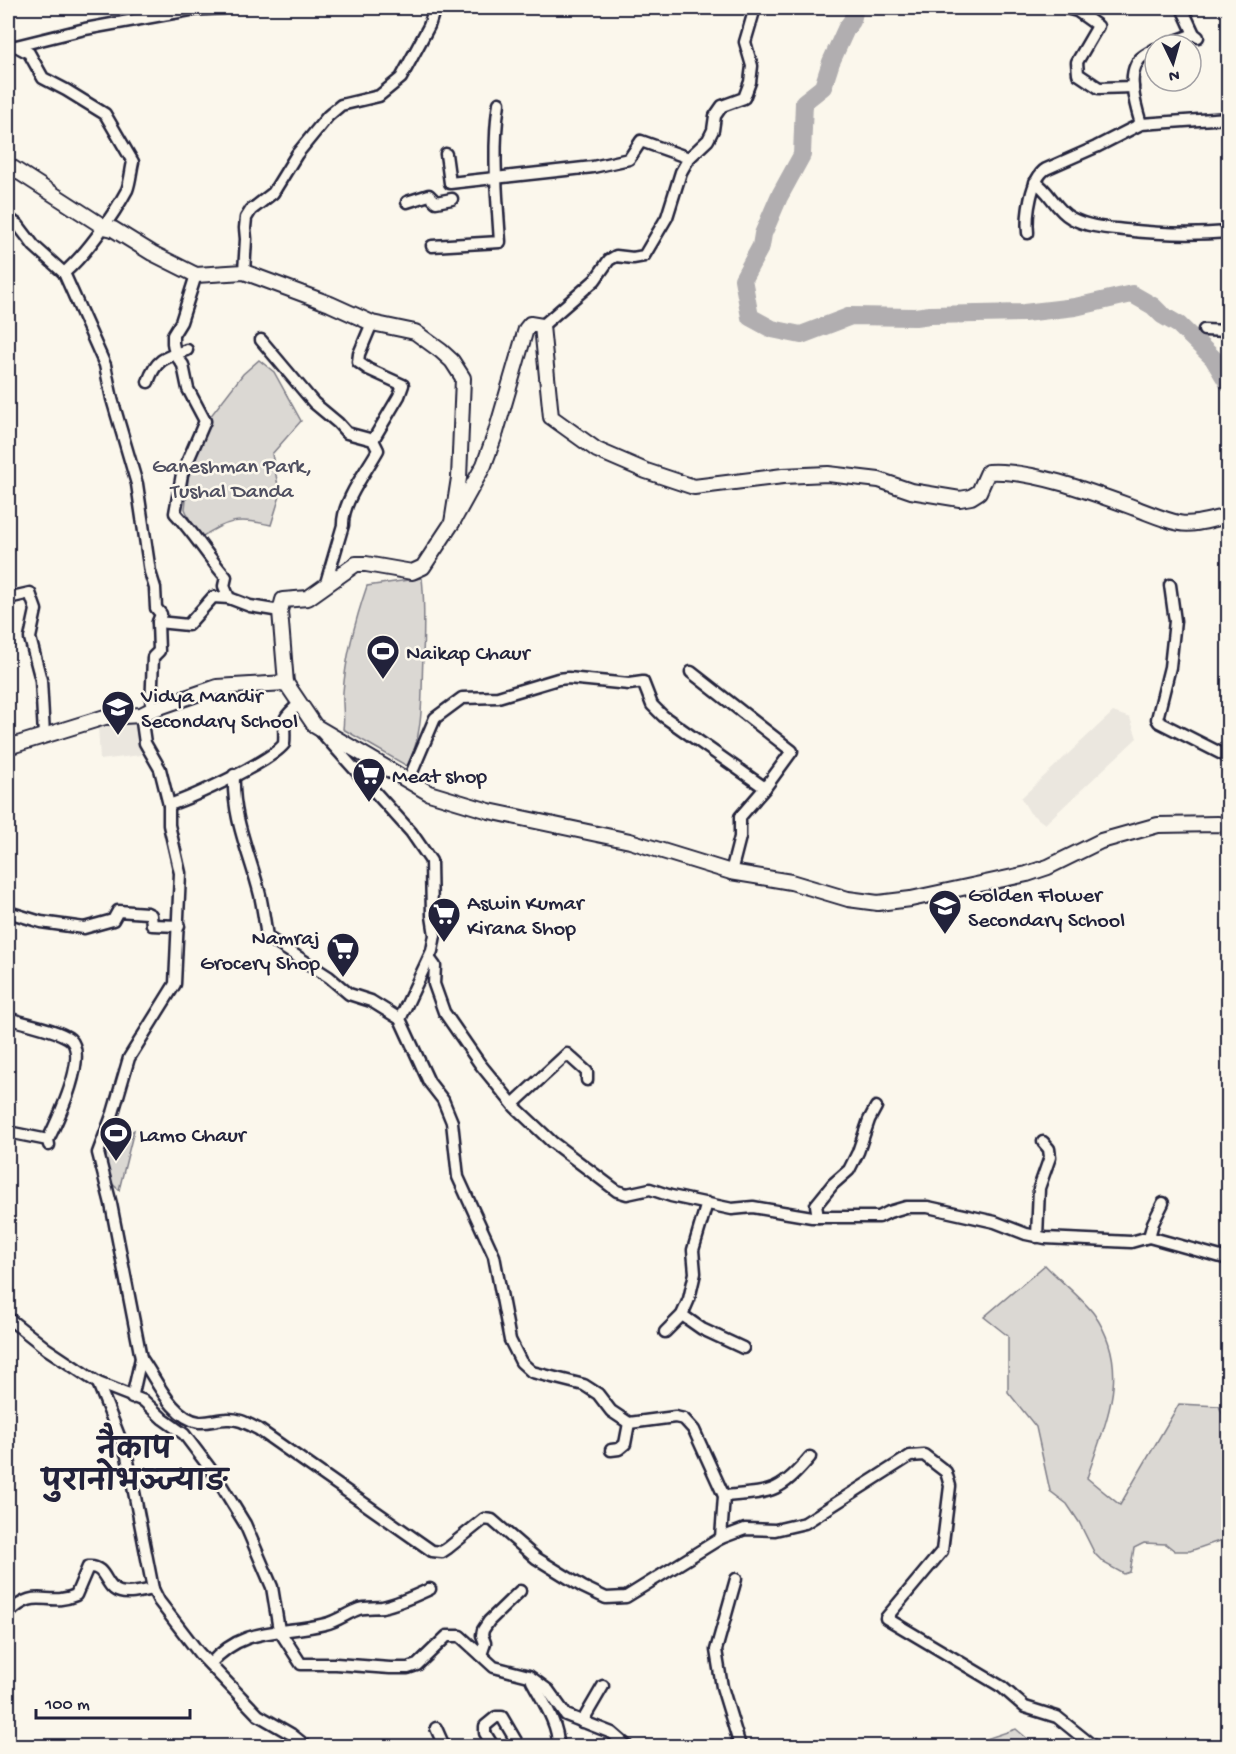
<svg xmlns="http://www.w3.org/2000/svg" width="1236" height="1754" font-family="'Gochi Hand','Playpen Sans Deva',sans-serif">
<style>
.built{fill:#ebe7df}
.green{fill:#dbd8d3;stroke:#7e7d87;stroke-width:1.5}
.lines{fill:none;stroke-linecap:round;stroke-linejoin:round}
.river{stroke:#b1aeb0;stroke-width:18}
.minor-casing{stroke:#22223b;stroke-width:15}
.tertiary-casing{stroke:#22223b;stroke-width:18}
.minor{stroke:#fbf7ec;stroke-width:10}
.tertiary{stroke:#fbf7ec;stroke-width:14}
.labels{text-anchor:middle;stroke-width:5;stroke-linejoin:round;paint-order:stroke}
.park-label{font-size:22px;fill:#505061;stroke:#fbf7ec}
.poi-label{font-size:22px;fill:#22223b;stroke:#fbf7ec;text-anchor:start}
.district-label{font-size:28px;font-weight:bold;fill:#22223b;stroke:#fbf7ec}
</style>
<rect width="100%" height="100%" fill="#fbf7ec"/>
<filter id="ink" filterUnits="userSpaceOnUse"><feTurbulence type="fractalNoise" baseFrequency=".0167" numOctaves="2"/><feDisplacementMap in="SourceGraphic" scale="12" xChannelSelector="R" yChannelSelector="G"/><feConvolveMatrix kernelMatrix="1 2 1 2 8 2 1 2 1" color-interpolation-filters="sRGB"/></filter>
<g filter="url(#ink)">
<g class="built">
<polygon points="1113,712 1130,718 1137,738 1045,824 1030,813 1021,798"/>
<polygon points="135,722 141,755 100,760 98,725"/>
</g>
<g class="green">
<path d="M259 360 274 372 301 421 272 454 280 496 271 525C236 517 229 520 198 539L185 509 189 471 206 422 243 374Z"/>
<path d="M422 578C425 605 424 630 423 657 421 694 425 733 407 766L343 729C345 717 342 704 343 692 346 655 355 621 367 586Z"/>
<polygon points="134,1130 119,1190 105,1177 107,1146"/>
<path d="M1045 1265C1058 1279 1084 1300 1094 1314 1133 1370 1105 1422 1087 1478L1120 1505 1179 1404 1219 1406 1228 1427V1538L1190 1551H1175L1166 1544 1144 1543 1134 1548 1130 1572 1124 1574 1104 1563 1095 1554 1079 1522 1067 1504 1050 1491 1036 1427 1008 1392V1336L984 1317Z"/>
<polygon points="1016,1729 1036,1746 968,1746 968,1745"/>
</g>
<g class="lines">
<polyline class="river" points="855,8 852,21 846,29 831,62 823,87 804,102 802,155 779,197 763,234 761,246 743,279 750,317 772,329 801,335 851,316 915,317 930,315 1024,313 1075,307 1132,294 1153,306 1162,315 1179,325 1213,358 1228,383"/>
<defs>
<g id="minor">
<polyline points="1066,8 1077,11 1098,26 1077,62 1078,74 1099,88 1133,87"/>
<polyline points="1182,8 1194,34 1198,37"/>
<polyline points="1165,45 1194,34"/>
<polyline points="16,46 85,29 190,10 224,8"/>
<path d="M8 48 16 46 29 53 43 78 66 90 105 114 133 162C131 170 130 183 127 190 113 216 86 254 64 273"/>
<path d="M1141 124C1136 107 1126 76 1139 60 1142 56 1151 52 1155 49"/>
<polyline points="446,154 450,183 593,167 629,159 641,141 689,158"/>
<path d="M1035 182C1050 191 1055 209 1071 218 1088 227 1107 228 1125 230 1160 234 1193 235 1228 232"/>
<polyline points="407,202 429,195 436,202 452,199"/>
<polyline points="8,218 18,225 34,246 64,273 105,365 112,399 137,484 150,572 155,588 156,608 161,614 158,622 159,651 153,657 151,710"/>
<path d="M1028 233C1026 216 1031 178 1046 169L1096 147 1141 124 1228 118"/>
<path d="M432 246 500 242C497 195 492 149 499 103"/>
<polyline points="244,272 246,239 245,228 246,218 251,210 273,193 297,154 328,116 341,105 379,96 401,78 429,26 435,8"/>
<path d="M196 275 181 322 173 335V343L175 354 183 365 188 389 205 421 182 474 175 513C194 533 208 557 226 577L224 586 229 598 250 606 280 611"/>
<polyline points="372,323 359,354 358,362 368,369 403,385 399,396 373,440"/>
<polyline points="542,326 595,280 609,260 616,256 633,258 644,256 667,217 681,172 689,158 708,140 713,130 715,116 722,106 744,98 750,82 752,66 745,42 755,8"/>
<polyline points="1204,330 1228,331"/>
<path d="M261 340 314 403 338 423 347 433 373 440 378 450C367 470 342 502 343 525L326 583"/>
<path d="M148 382C156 359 165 357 187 350"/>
<polyline points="1170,585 1175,621 1170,667 1157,719 1159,722 1228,757"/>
<polyline points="8,598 30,593 36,610 30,638 41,680 44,735"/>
<polyline points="158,622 188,625 213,597 229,598"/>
<polyline points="691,672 792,751 765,788"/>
<polyline points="322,733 411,832 431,861 432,916 435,935 432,951 400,1019 429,1082 443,1100 452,1122 458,1177 494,1256 510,1340 521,1362 532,1372 584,1385 598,1394 611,1411 629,1423 675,1417 684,1419 694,1430 724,1496 721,1538"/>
<path d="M234 775C232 819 250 854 260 895 263 909 265 923 267 937L329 977 349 994 371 1001 400 1019"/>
<polyline points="409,779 435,718 462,698 498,697 558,679 568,678 629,684 643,682 652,705 663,716 765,788 740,817 740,837 731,872"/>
<path d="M169 805C193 797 270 762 284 744 286 720 278 722 299 704"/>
<polyline points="8,912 41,922 84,928 113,920 118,911 147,913 151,915 152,925 179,926"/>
<polyline points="429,958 435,966 434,984 444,1012 480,1064 515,1107 552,1142 617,1191 627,1194 650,1189 671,1196 732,1209 753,1207 812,1217 879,1217 889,1212 906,1207 928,1207 995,1222 1026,1234 1045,1238 1131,1242 1149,1237 1228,1259"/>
<path d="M8 1018C22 1023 59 1030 70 1039 89 1056 57 1121 48 1140L49 1145"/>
<polyline points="513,1104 567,1054 587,1072 587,1080"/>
<polyline points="8,1132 48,1140"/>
<polyline points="818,1217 816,1205 833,1184 849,1170 858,1152 869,1120 876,1107"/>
<polyline points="1037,1237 1039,1188 1050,1157 1049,1149 1043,1142"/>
<polyline points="1149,1237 1153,1223 1163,1203"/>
<polyline points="682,1315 702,1329 743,1348"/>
<polyline points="8,1318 47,1349 98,1383 144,1401 163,1419 184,1434 215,1475 245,1524 272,1587 279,1630 301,1664 336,1664 390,1668 408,1668 417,1665 447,1636 460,1636 494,1667 529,1676 548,1690 566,1715 612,1733 627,1746"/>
<polyline points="665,1332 682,1315 689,1299 695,1273 693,1250 707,1203"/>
<path d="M141 1358C156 1378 171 1418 199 1422 209 1423 217 1419 227 1419 238 1418 248 1424 258 1429L432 1551 442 1552 448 1548 484 1519 492 1520 536 1558 583 1587 606 1598 626 1597 721 1538 745 1529 775 1530 805 1523 910 1456 924 1455 946 1472 950 1486 942 1551 886 1618 1002 1687 1025 1707 1057 1717 1093 1746"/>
<polyline points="98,1383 127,1456 153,1589 159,1601 199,1653 258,1715 291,1734 306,1746"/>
<polyline points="132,1398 141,1358 111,1204 98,1153 113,1113 129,1058 175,984 180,873 169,825 169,805 160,769 145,743 141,715"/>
<polyline points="611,1450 619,1449 625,1444 629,1423"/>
<path d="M724 1496C771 1492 779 1494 810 1457"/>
<polyline points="736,1579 716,1650 722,1687 740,1746"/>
<path d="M8 1614C36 1585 46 1608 76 1595L88 1567C107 1565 104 1588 120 1592 130 1595 143 1591 153 1589"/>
<polyline points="481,1655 485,1643 482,1635 483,1630 489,1621 520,1591"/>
<path d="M210 1664C244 1625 281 1635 325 1624 338 1621 347 1613 359 1609 366 1607 375 1608 382 1607 398 1604 415 1596 430 1589"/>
<path d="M532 1681C542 1700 559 1724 558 1746"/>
<polyline points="582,1722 603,1686"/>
<polyline points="436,1728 444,1746"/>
<polyline points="493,1746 485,1733 485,1726 496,1717 502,1717 519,1746"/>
</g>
<g id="tertiary">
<polyline points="8,165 104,227 113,229 152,253 196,275 244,272 330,304 372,323 415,332 441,351 452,361 463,378 459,478 452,523 423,567 412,572 366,564 356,564 308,598 283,600 280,611 286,683"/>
<path d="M452 523 484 465 496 432 526 329 530 324 542 326 551 417 597 450 646 471 694 487 783 476 828 474 879 480 911 491 960 499 971 497 979 492 988 472C1031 469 1094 493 1135 508 1149 513 1164 520 1179 523 1195 526 1213 519 1228 516"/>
<polyline points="8,747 105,717 141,715 151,710 217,687 286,683 315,726 429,793 489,811 630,841 731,872 791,882 848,899 878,903 911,899 1027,874 1048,867 1101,841 1158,825 1218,824 1228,826"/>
</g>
</defs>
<use href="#minor" class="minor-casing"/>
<use href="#tertiary" class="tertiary-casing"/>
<use href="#minor" class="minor"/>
<use href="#tertiary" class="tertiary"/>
</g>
</g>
<defs>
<symbol id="stadium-pin" viewBox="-11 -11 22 30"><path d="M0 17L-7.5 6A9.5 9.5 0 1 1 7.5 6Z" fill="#22223b" stroke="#fbf7ec"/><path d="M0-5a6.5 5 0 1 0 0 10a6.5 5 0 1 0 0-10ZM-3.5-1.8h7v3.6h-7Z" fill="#fff"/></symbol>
<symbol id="school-pin" viewBox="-11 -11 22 30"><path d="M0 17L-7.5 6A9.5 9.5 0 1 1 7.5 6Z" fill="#22223b" stroke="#fbf7ec"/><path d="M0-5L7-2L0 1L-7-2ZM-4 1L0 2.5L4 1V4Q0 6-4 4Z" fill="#fff"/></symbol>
<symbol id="supermarket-pin" viewBox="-11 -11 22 30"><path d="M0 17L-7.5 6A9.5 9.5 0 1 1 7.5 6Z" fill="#22223b" stroke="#fbf7ec"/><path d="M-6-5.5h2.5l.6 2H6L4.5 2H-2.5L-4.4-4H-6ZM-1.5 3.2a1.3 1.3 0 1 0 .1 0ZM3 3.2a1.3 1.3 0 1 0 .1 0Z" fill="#fff"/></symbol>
</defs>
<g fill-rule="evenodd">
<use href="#stadium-pin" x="364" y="632" width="38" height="52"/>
<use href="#school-pin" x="99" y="688" width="38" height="52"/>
<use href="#supermarket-pin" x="350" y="755" width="38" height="52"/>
<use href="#school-pin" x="926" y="887" width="38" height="52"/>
<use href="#supermarket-pin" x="425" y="895" width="38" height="52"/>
<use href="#supermarket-pin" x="324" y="930" width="38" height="52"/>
<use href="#stadium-pin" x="97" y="1114" width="38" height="52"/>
</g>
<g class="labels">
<g class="park-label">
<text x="232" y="472">Ganeshman Park,<tspan x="232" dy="25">Tushal Danda</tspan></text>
</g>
<g class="poi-label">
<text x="406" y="659">Naikap Chaur</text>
<text x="141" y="702">Vidya Mandir<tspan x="141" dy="25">Secondary School</tspan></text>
<text x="392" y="782">Meat shop</text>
<text x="968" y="901">Golden Flower<tspan x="968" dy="25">Secondary School</tspan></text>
<text x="467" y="909">Aswin Kumar<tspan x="467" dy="25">Kirana Shop</tspan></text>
<text x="320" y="944" text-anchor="end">Namraj<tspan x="320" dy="25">Grocery Shop</tspan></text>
<text x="139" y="1141">Lamo Chaur</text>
</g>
<g class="district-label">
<text x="135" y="1458">नैकाप<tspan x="135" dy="32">पुरानोभञ्ज्याङ</tspan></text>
</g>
</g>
<rect width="1236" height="1754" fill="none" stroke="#fbf7ec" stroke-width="30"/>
<rect x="15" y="15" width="1206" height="1724" fill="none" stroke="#22223b" stroke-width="2" filter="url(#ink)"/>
<g transform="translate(1173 63) rotate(175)"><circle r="28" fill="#fbf7ec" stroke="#a4a2a5" stroke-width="1.5"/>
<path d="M0-4.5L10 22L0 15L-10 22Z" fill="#22223b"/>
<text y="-9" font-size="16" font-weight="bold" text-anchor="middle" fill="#22223b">N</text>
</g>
<path d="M36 1709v9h154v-9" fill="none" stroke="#22223b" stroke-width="3"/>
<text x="45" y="1709" font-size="18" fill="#22223b" stroke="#fbf7ec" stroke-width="4.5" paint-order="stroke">100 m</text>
</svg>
